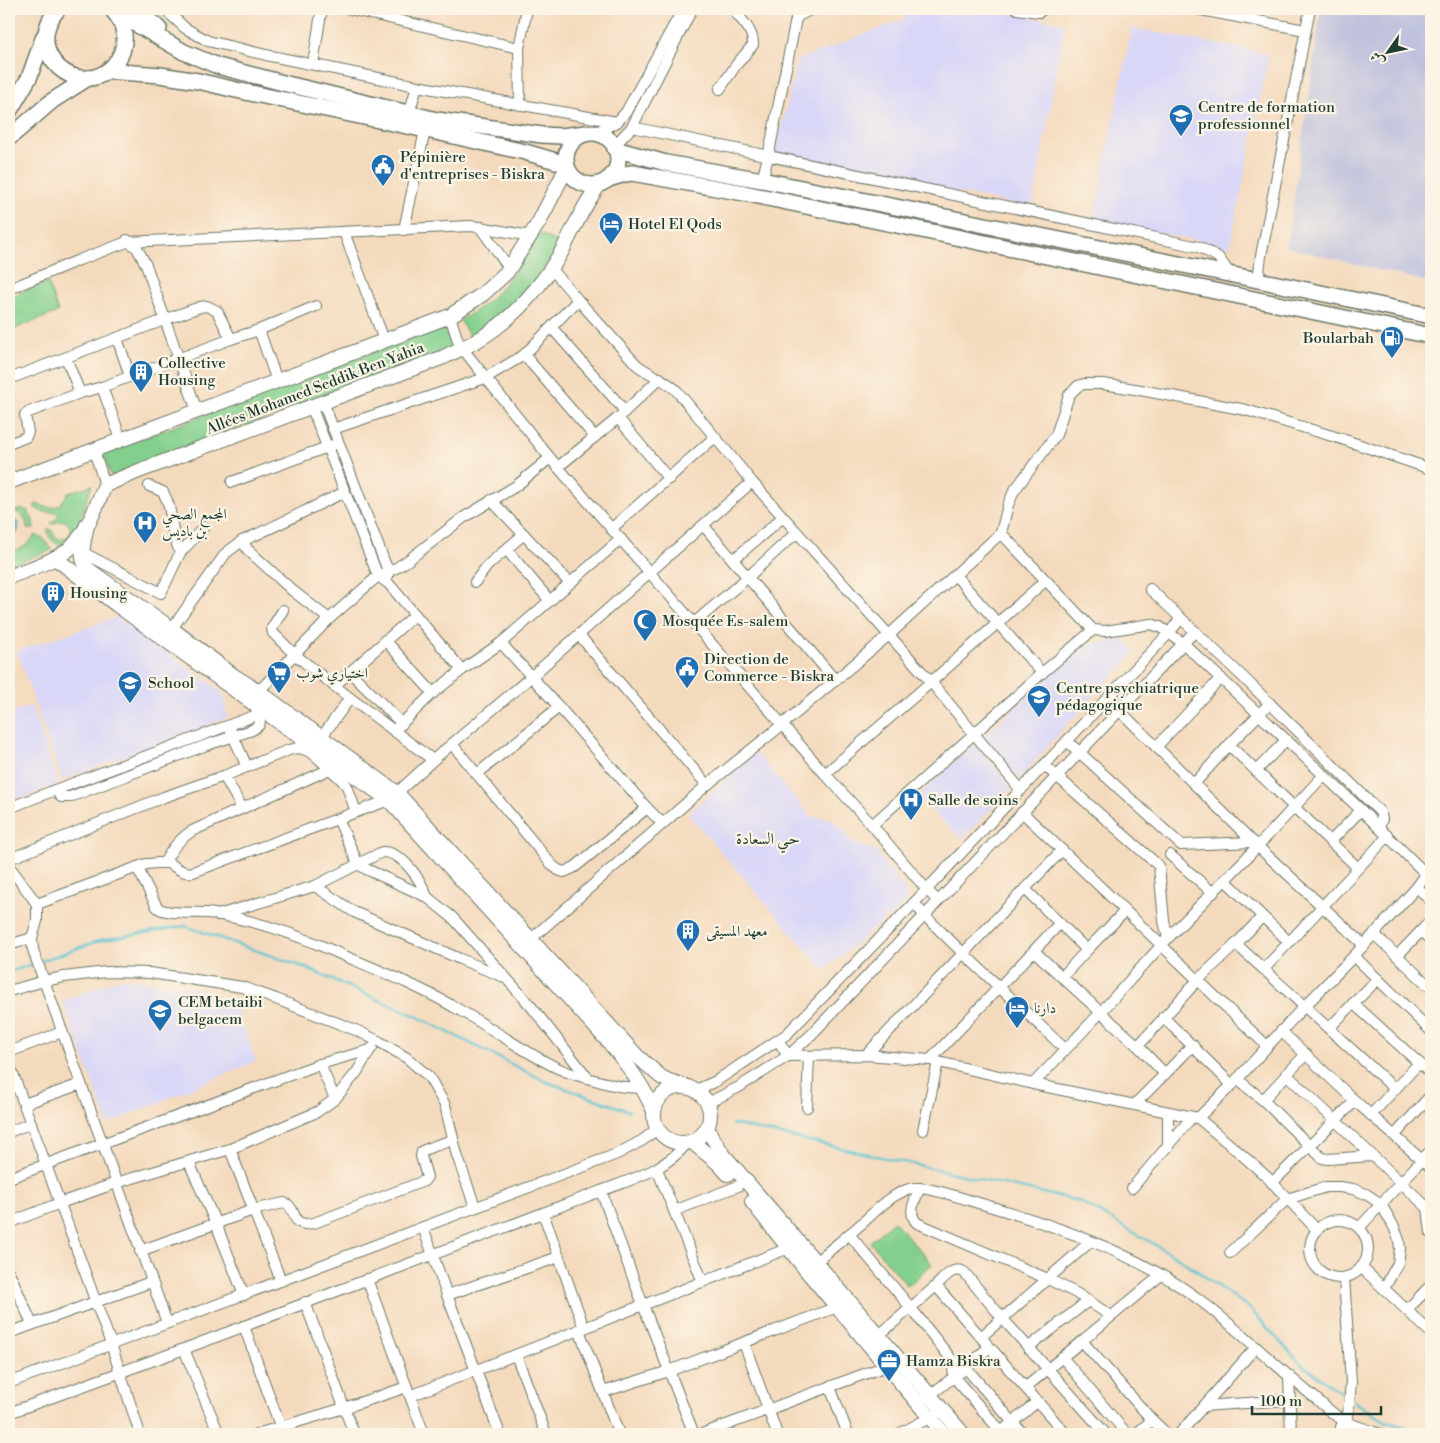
<svg xmlns="http://www.w3.org/2000/svg" width="1440" height="1443" font-family="'Libre Bodoni',Amiri,serif">
<style>
.built{fill:#d9d7f8}
.industrial{fill:#c0c2dd}
.green{fill:#83d08e;stroke:#518661}
.water{fill:#56c2d1;stroke:#3a8082}
.lines{fill:none;stroke-linecap:round;stroke-linejoin:round}
.stream{stroke:#56c2d1;stroke-width:2.5}
.street-casing{stroke:#6a7464;stroke-width:12}
.secondary-casing{stroke:#6a7464;stroke-width:16}
.primary-casing{stroke:#6a7464;stroke-width:18}
.street{stroke:#fff;stroke-width:10}
.secondary{stroke:#fff;stroke-width:14}
.primary{stroke:#fff;stroke-width:15}
.labels{text-anchor:middle;stroke-width:4.5;stroke-linejoin:round;paint-order:stroke}
.poi-label{font-size:15px;fill:#1f3d34;stroke:#fcf5e5;text-anchor:start}
.street-label{font-size:15px;fill:#1f3d34;stroke:#fcf5e5}
.neighbourhood-label{font-size:16px;fill:#1f3d34;stroke:#fcf5e5}
</style>
<rect width="100%" height="100%" fill="#fcf5e5"/>
<filter id="ink" filterUnits="userSpaceOnUse"><feTurbulence type="fractalNoise" baseFrequency=".02" numOctaves="2"/><feDisplacementMap in="SourceGraphic" scale="10" xChannelSelector="R" yChannelSelector="G"/><feConvolveMatrix kernelMatrix="1 2 1 2 8 2 1 2 1" color-interpolation-filters="sRGB"/></filter>
<filter id="wash" filterUnits="userSpaceOnUse"><feTurbulence type="fractalNoise" baseFrequency=".0096" numOctaves="4" result="noise"/><feDisplacementMap in="SourceGraphic" scale="20" xChannelSelector="R" yChannelSelector="G"/><feGaussianBlur stdDeviation="1.12" result="paint"/><feColorMatrix in="noise" values="0 0 0 0 0 0 0 0 0 0 0 0 0 0 0 0 0 1.4 0 .05"/><feComposite in="paint" operator="in"/></filter>
<g filter="url(#wash)">
<rect width="100%" height="100%" fill="#f4dabd"/>
<g class="built">
<polygon points="9,9 21,9 9,44"/>
<polygon points="906,9 989,9 1065,24 1032,208 775,153 798,60 905,19"/>
<polygon points="1132,28 1269,54 1230,247 1093,220"/>
<polygon points="117,617 221,691 228,717 62,780 17,651"/>
<polygon points="1125,639 1135,652 1065,727 1019,779 982,738 1083,645"/>
<polygon points="31,706 59,784 9,802 9,714"/>
<polygon points="974,744 1012,787 962,839 917,797"/>
<polygon points="756,753 811,817 833,819 856,846 859,843 862,847 874,849 906,891 906,901 891,917 883,915 883,921 824,970 688,814"/>
<polygon points="122,978 202,989 234,1004 256,1061 108,1124 63,1001"/>
</g>
<polygon class="industrial" points="1321,9 1431,9 1431,283 1287,247"/>
<g class="green">
<polygon points="141,9 156,9 169,27 166,30"/>
<path d="M540 234 561 244 520 302 471 339 460 320C497 301 518 268 540 234Z"/>
<polygon points="48,282 58,312 9,331 9,297"/>
<polygon points="444,326 454,348 111,476 103,453"/>
<path d="M92 485 73 539C61 549 49 544 48 529L52 530C56 540 61 542 70 535 71 528 70 525 65 521H59L54 524 51 523 59 516 57 512C49 512 39 514 34 506L38 503C46 509 52 508 60 505L68 493Z"/>
<path d="M22 509 27 510 33 520 34 529H27C28 520 22 515 15 511Z"/>
<path d="M35 535 44 539 52 550 9 566V550C21 551 28 545 35 535Z"/>
<polygon points="894,1221 932,1264 908,1286 870,1242"/>
</g>
<path class="water" d="M9 517C22 520 22 534 9 538Z"/>
<g class="lines">
<g class="stream">
<polyline points="41,961 101,940 185,926 301,966 418,1017 547,1082 629,1111"/>
<polyline points="9,972 36,963"/>
<polyline points="732,1124 1079,1201 1180,1259 1248,1307 1300,1363 1346,1396"/>
<polyline points="1353,1401 1385,1421 1427,1434"/>
</g>
</g>
</g>
<g filter="url(#ink)">
<g class="lines">
<defs>
<g id="street">
<polyline points="168,9 170,14 185,28 208,41 266,55 417,86 617,122"/>
<polyline points="349,9 519,48"/>
<polyline points="1017,9 1039,12 1044,9"/>
<polyline points="1196,9 1305,30"/>
<polyline points="796,17 812,9"/>
<polyline points="313,64 321,13 323,9"/>
<path d="M720 89 736 65 753 45C754 31 741 19 732 9"/>
<polyline points="520,105 519,48 527,9"/>
<polyline points="409,114 417,86"/>
<polyline points="632,127 1199,247 1218,257 1230,274"/>
<polyline points="594,133 617,122 626,112 683,9"/>
<polyline points="614,146 632,127 692,9"/>
<polyline points="762,180 768,157 798,9"/>
<polyline points="480,227 509,268"/>
<polyline points="404,230 425,130"/>
<polyline points="344,232 384,340"/>
<polyline points="127,240 137,248 146,265 197,411"/>
<path d="M551 268 578 300 637 365C650 375 665 379 677 391L752 482 931 682 1021 790"/>
<polyline points="1258,280 1261,256 1310,9"/>
<polyline points="9,289 79,260 127,242 470,226 480,227 530,236"/>
<polyline points="450,316 458,341 462,348 550,458 825,774 872,825 926,889 938,901"/>
<polyline points="552,328 625,411"/>
<polyline points="259,330 277,381"/>
<polyline points="117,338 130,376"/>
<polyline points="524,355 595,437"/>
<polyline points="66,358 80,393"/>
<polyline points="9,379 164,320 200,307 207,306 217,311 231,339 259,330 316,306"/>
<polyline points="102,387 121,439"/>
<polyline points="323,402 388,571 388,576"/>
<polyline points="311,406 378,576 389,584 462,670"/>
<polyline points="618,418 669,479"/>
<polyline points="333,429 485,378 524,355 578,300"/>
<polyline points="9,444 26,437 28,432 25,415 29,412 80,393 102,387 231,339"/>
<polyline points="94,450 105,485"/>
<polyline points="558,467 618,418 660,378"/>
<polyline points="232,482 333,445"/>
<polyline points="491,500 570,583"/>
<polyline points="704,526 835,680"/>
<polyline points="611,529 715,437"/>
<polyline points="1001,533 1008,505 1014,491 1056,435 1069,395 1078,386 1084,384 1103,384 1135,389 1246,410 1342,439 1431,469"/>
<path d="M242 541C277 526 310 508 345 492"/>
<polyline points="506,549 550,601"/>
<path d="M82 552 161 593 180 553C178 546 174 538 173 530 170 515 171 506 163 492L149 486"/>
<polyline points="180,553 204,527"/>
<polyline points="733,560 783,517"/>
<polyline points="955,575 1042,673"/>
<polyline points="475,582 488,565 524,534"/>
<polyline points="1150,589 1243,677 1380,812 1382,819 1379,828"/>
<polyline points="283,610 272,628 273,633 294,654 350,698 433,760"/>
<polyline points="694,623 748,577 797,532"/>
<polyline points="168,634 226,553 242,541 248,550 293,591 329,619"/>
<polyline points="579,635 707,785"/>
<polyline points="385,640 433,693"/>
<polyline points="501,643 559,707 647,808 663,824"/>
<polyline points="350,672 402,724"/>
<polyline points="334,686 415,615"/>
<polyline points="254,696 329,619 378,576 396,568 407,561 463,518 516,486 550,458"/>
<polyline points="1120,711 1253,842 1364,945"/>
<polyline points="231,731 247,767"/>
<polyline points="394,731 433,693 462,670 501,643 621,539"/>
<polyline points="1067,741 1181,845 1253,842"/>
<polyline points="318,742 350,698"/>
<polyline points="452,744 552,865 558,870 564,872 575,867 647,808"/>
<polyline points="1229,745 1358,868"/>
<polyline points="1156,747 1221,678"/>
<polyline points="1044,765 1159,866 1164,921 1168,938"/>
<polyline points="1256,771 1286,740"/>
<polyline points="477,774 559,707"/>
<polyline points="825,774 931,682 1045,581"/>
<polyline points="224,776 242,808"/>
<polyline points="1194,784 1229,745 1270,703"/>
<polyline points="55,790 61,797 70,797 204,746 252,730 259,725 260,721 259,714"/>
<polyline points="9,808 55,790 259,714 267,706"/>
<polyline points="1022,812 1267,1046"/>
<polyline points="338,819 358,864 366,869 427,897 453,918 530,1005 588,1078"/>
<polyline points="872,825 1042,673 1093,630"/>
<polyline points="1330,842 1361,810"/>
<polyline points="1170,855 1213,893"/>
<polyline points="9,859 164,797 224,776 289,750 297,748 303,749 311,752 319,759 342,780 347,786 356,812"/>
<path d="M164 863C172 849 179 839 192 831L330 769"/>
<polyline points="9,866 37,904 37,921 32,938 33,950 167,1323"/>
<path d="M137 867 157 907C165 915 195 912 208 913 250 919 293 933 331 950 372 968 415 984 454 1007 491 1027 524 1053 562 1070 574 1075 586 1078 598 1081 613 1085 626 1089 643 1087"/>
<polyline points="1225,880 1289,942"/>
<polyline points="315,886 354,912 460,959 504,977"/>
<polyline points="1417,887 1431,901"/>
<polyline points="1025,889 1087,950 1062,977 1034,951"/>
<polyline points="914,903 925,916 963,953 1065,1049"/>
<path d="M37 904 146 864C152 864 160 862 167 863 177 866 182 875 193 872L389 800 433 760 532 676 752 482"/>
<path d="M218 915 315 886 382 852C402 851 421 880 427 897"/>
<polyline points="1421,931 1431,920"/>
<polyline points="1374,934 1431,988"/>
<polyline points="531,939 707,785 782,725 889,635 1001,533 1093,630 1105,631 1151,624 1160,627 1183,643 1361,810 1426,874 1417,887 1354,956 1297,1014 1232,1085 1198,1118"/>
<polyline points="1236,944 1395,1089"/>
<polyline points="9,945 32,938"/>
<polyline points="1087,950 1125,911"/>
<polyline points="1354,956 1431,1031"/>
<polyline points="1397,956 1421,931 1431,940"/>
<polyline points="1264,969 1388,836"/>
<polyline points="1062,977 1138,1046 1165,1074 1135,1104"/>
<polyline points="9,991 44,981 64,977 106,972 150,973 242,987 276,999 358,1031 380,1042 407,1058 429,1077 445,1105 457,1155 475,1207"/>
<polyline points="1353,1003 1431,1074"/>
<polyline points="1163,1017 1232,1085"/>
<polyline points="1329,1028 1378,979"/>
<polyline points="1281,1031 1355,1101 1431,1168"/>
<polyline points="778,1040 788,1056 866,1055 930,1060 1033,1084 1198,1118 1241,1154 1267,1177 1317,1230"/>
<polyline points="1138,1046 1198,980 1236,944 1262,917"/>
<polyline points="9,1052 62,1032"/>
<polyline points="866,1055 1062,850"/>
<polyline points="930,1060 1060,923"/>
<polyline points="9,1063 111,1344 140,1434"/>
<polyline points="320,1064 335,1099"/>
<polyline points="1165,1074 1193,1045"/>
<polyline points="1286,1074 1431,1211"/>
<polyline points="1237,1079 1263,1100 1322,1158 1328,1159 1372,1156"/>
<polyline points="1033,1084 1101,1012 1168,938 1258,846 1323,776"/>
<polyline points="696,1090 716,1081 787,1034 914,903 1170,632 1181,618"/>
<polyline points="1263,1100 1306,1054"/>
<polyline points="708,1103 739,1087 788,1056 811,1035 1195,631"/>
<polyline points="24,1104 81,1084"/>
<polyline points="807,1107 809,1056"/>
<polyline points="1371,1115 1419,1063"/>
<polyline points="923,1130 938,1062"/>
<polyline points="9,1132 31,1123"/>
<polyline points="1395,1135 1431,1095"/>
<polyline points="1168,1147 1168,1112"/>
<polyline points="230,1149 281,1281"/>
<polyline points="189,1162 216,1224 244,1295"/>
<polyline points="657,1169 703,1282"/>
<polyline points="9,1178 320,1064 370,1050 372,1048"/>
<polyline points="1272,1183 1355,1101"/>
<path d="M920 1188C915 1200 907 1213 917 1223L1048 1279 1076 1293 1111 1316"/>
<polyline points="1132,1188 1192,1117"/>
<polyline points="601,1191 643,1305 694,1434"/>
<polyline points="1428,1207 1431,1233"/>
<polyline points="674,1211 738,1186"/>
<polyline points="543,1213 559,1257"/>
<circle cx="1339" cy="1249" r="29"/>
<polyline points="9,1223 60,1203 116,1183 230,1149 317,1112 335,1099 357,1072 370,1050"/>
<polyline points="423,1227 447,1295 500,1434"/>
<polyline points="1359,1228 1431,1150"/>
<polyline points="849,1234 911,1308 952,1360 966,1368 1023,1434"/>
<path d="M140 1251 253 1210 284 1203C293 1205 293 1216 298 1222L305 1224 314 1223 424 1181 427 1177 421 1156 422 1151 434 1146 453 1140"/>
<polyline points="1230,1253 1287,1199 1326,1187 1340,1187 1353,1189 1366,1194 1381,1204 1394,1227 1399,1240 1400,1249 1398,1263 1384,1289"/>
<path d="M811 1266C827 1252 844 1239 860 1225 875 1212 890 1195 909 1189 924 1184 966 1200 982 1204 1054 1225 1136 1253 1197 1298 1236 1327 1271 1362 1309 1393 1321 1402 1332 1415 1345 1421 1356 1427 1369 1430 1381 1434"/>
<polyline points="1361,1267 1431,1333"/>
<polyline points="9,1272 32,1324"/>
<polyline points="367,1279 424,1434"/>
<path d="M936 1286C944 1278 952 1266 964 1272L1003 1319 1106 1434"/>
<polyline points="447,1295 559,1257 584,1328"/>
<polyline points="305,1302 354,1434"/>
<polyline points="1407,1310 1431,1285"/>
<polyline points="244,1326 283,1434"/>
<polyline points="579,1330 619,1434"/>
<polyline points="9,1333 151,1282"/>
<polyline points="878,1336 936,1286 1066,1434"/>
<polyline points="981,1337 1090,1242"/>
<polyline points="1082,1341 1161,1275"/>
<polyline points="744,1343 777,1434"/>
<polyline points="1028,1348 1088,1301"/>
<polyline points="184,1349 219,1434"/>
<polyline points="516,1355 546,1434"/>
<polyline points="1062,1357 1127,1434"/>
<polyline points="952,1360 954,1377 1003,1434"/>
<polyline points="1289,1376 1291,1434"/>
<polyline points="9,1383 617,1154 643,1140 657,1129"/>
<polyline points="830,1387 848,1434"/>
<polyline points="1026,1387 1082,1341 1152,1420 1136,1434"/>
<polyline points="603,1392 669,1371 837,1307"/>
<polyline points="410,1396 789,1248"/>
<polyline points="926,1398 966,1368 989,1347"/>
<polyline points="1204,1406 1290,1400"/>
<path d="M9 1413 184 1349 601 1191C632 1179 666 1170 687 1143"/>
<polyline points="1152,1420 1167,1434"/>
<polyline points="1001,1432 1038,1401"/>
<polyline points="257,1434 344,1408 407,1387"/>
<polyline points="702,1434 886,1366"/>
<polyline points="899,1434 935,1415"/>
<polyline points="1179,1434 1256,1347"/>
<polyline points="1340,1434 1341,1427 1348,1415 1351,1382 1344,1278"/>
</g>
<g id="secondary">
<polyline points="9,482 450,316 483,294 507,272 539,222 567,167"/>
<path d="M87 524C85 539 77 558 89 570L172 629 234 676 258 691 397 793 637 1056 661 1077 669 1081 688 1087"/>
<path d="M55 558 117 605 286 727 389 800 608 1041C627 1064 642 1084 654 1111"/>
<path d="M9 577C30 568 64 559 77 541 90 525 97 504 105 485L139 471 444 357C455 351 468 346 478 340 513 319 542 286 562 251 574 228 584 204 600 184"/>
<circle cx="682" cy="1115" r="28"/>
<polyline points="707,1129 722,1153 963,1434"/>
<polyline points="692,1142 718,1163 728,1174"/>
<polyline points="752,1202 806,1270 944,1434"/>
</g>
<g id="primary">
<path d="M58 9C20 52 79 103 114 65 118 60 122 54 123 48 126 35 123 22 114 12"/>
<polyline points="136,9 159,29"/>
<polyline points="117,15 129,20 184,52 218,66 287,84 437,120 542,135 561,136 586,133"/>
<polyline points="108,71 160,75 198,81 236,90 445,134 525,152 566,164"/>
<polyline points="9,112 29,78 44,36"/>
<circle cx="592" cy="159" r="26"/>
<polyline points="9,138 52,101 88,78"/>
<polyline points="615,149 666,163 762,180 1258,280 1431,316"/>
<polyline points="608,179 625,174 632,173 744,193 1431,336"/>
</g>
</defs>
<use href="#street" class="street-casing"/>
<use href="#secondary" class="secondary-casing"/>
<use href="#primary" class="primary-casing"/>
<use href="#street" class="street"/>
<use href="#secondary" class="secondary"/>
<use href="#primary" class="primary"/>
</g>
</g>
<defs>
<symbol id="university-pin" viewBox="-11 -11 22 30"><path d="M0 17L-7.5 6A9.5 9.5 0 1 1 7.5 6Z" fill="#1f6fb2" stroke="#fcf5e5"/><path d="M0-5L7-2L0 1L-7-2ZM-4 1L0 2.5L4 1V4Q0 6-4 4Z" fill="#fff"/></symbol>
<symbol id="civic-pin" viewBox="-11 -11 22 30"><path d="M0 17L-7.5 6A9.5 9.5 0 1 1 7.5 6Z" fill="#1f6fb2" stroke="#fcf5e5"/><path d="M-.6-6.5H3V-4.5H.6V-3L4-1V1h2V6H-6V1h2V-1L-.6-3ZM-1.2 2.5V6h2.4V2.5Z" fill="#fff"/></symbol>
<symbol id="hotel-pin" viewBox="-11 -11 22 30"><path d="M0 17L-7.5 6A9.5 9.5 0 1 1 7.5 6Z" fill="#1f6fb2" stroke="#fcf5e5"/><path d="M-6-4.5h1.5V1H6V5H4.5V3h-9V5H-6ZM-4 0a1.8 1.8 0 1 1 3.6 0ZM.5 0V-2.5h3Q6-2.5 6 0Z" fill="#fff"/></symbol>
<symbol id="fuel-pin" viewBox="-11 -11 22 30"><path d="M0 17L-7.5 6A9.5 9.5 0 1 1 7.5 6Z" fill="#1f6fb2" stroke="#fcf5e5"/><path d="M-5.5-6h7V0h2V4h1.3V-2.5L3-4.5l.8-.8L6-3V5H2.5V1h-1V6h-7ZM-4.2-4.7v3.2H.2V-4.7Z" fill="#fff"/></symbol>
<symbol id="building-pin" viewBox="-11 -11 22 30"><path d="M0 17L-7.5 6A9.5 9.5 0 1 1 7.5 6Z" fill="#1f6fb2" stroke="#fcf5e5"/><path d="M-4-6H4V6H1V3H-1V6H-4ZM-2.5-4.3h1.7v1.8h-1.7ZM.8-4.3h1.7v1.8H.8ZM-2.5-1h1.7V.8h-1.7ZM.8-1h1.7V.8H.8Z" fill="#fff"/></symbol>
<symbol id="hospital-pin" viewBox="-11 -11 22 30"><path d="M0 17L-7.5 6A9.5 9.5 0 1 1 7.5 6Z" fill="#1f6fb2" stroke="#fcf5e5"/><path d="M-5-5h3v3.5h4V-5h3V5h-3V1.5h-4V5h-3Z" fill="#fff"/></symbol>
<symbol id="mosque-pin" viewBox="-11 -11 22 30"><path d="M0 17L-7.5 6A9.5 9.5 0 1 1 7.5 6Z" fill="#1f6fb2" stroke="#fcf5e5"/><path d="M3.5-4.9A6 6 0 1 0 3.5 4.9A5 5 0 1 1 3.5-4.9Z" fill="#fff"/></symbol>
<symbol id="supermarket-pin" viewBox="-11 -11 22 30"><path d="M0 17L-7.5 6A9.5 9.5 0 1 1 7.5 6Z" fill="#1f6fb2" stroke="#fcf5e5"/><path d="M-6-5.5h2.5l.6 2H6L4.5 2H-2.5L-4.4-4H-6ZM-1.5 3.2a1.3 1.3 0 1 0 .1 0ZM3 3.2a1.3 1.3 0 1 0 .1 0Z" fill="#fff"/></symbol>
<symbol id="school-pin" viewBox="-11 -11 22 30"><path d="M0 17L-7.5 6A9.5 9.5 0 1 1 7.5 6Z" fill="#1f6fb2" stroke="#fcf5e5"/><path d="M0-5L7-2L0 1L-7-2ZM-4 1L0 2.5L4 1V4Q0 6-4 4Z" fill="#fff"/></symbol>
<symbol id="office-pin" viewBox="-11 -11 22 30"><path d="M0 17L-7.5 6A9.5 9.5 0 1 1 7.5 6Z" fill="#1f6fb2" stroke="#fcf5e5"/><path d="M-6-3h4V-5.5h4V-3h4V5H-6ZM-1-4.5V-3h2v-1.5ZM-6 0V1H6V0Z" fill="#fff"/></symbol>
</defs>
<g fill-rule="evenodd">
<use href="#university-pin" x="1167" y="102" width="28" height="38"/>
<use href="#civic-pin" x="369" y="152" width="28" height="38"/>
<use href="#hotel-pin" x="597" y="210" width="28" height="38"/>
<use href="#fuel-pin" x="1378" y="324" width="28" height="38"/>
<use href="#building-pin" x="127" y="358" width="28" height="38"/>
<use href="#hospital-pin" x="131" y="509" width="28" height="38"/>
<use href="#building-pin" x="39" y="579" width="28" height="38"/>
<use href="#mosque-pin" x="631" y="607" width="28" height="38"/>
<use href="#civic-pin" x="673" y="654" width="28" height="38"/>
<use href="#supermarket-pin" x="265" y="659" width="28" height="38"/>
<use href="#school-pin" x="116" y="669" width="28" height="38"/>
<use href="#school-pin" x="1025" y="683" width="28" height="38"/>
<use href="#hospital-pin" x="897" y="786" width="28" height="38"/>
<use href="#building-pin" x="674" y="917" width="28" height="38"/>
<use href="#hotel-pin" x="1003" y="994" width="28" height="38"/>
<use href="#school-pin" x="146" y="997" width="28" height="38"/>
<use href="#office-pin" x="875" y="1347" width="28" height="38"/>
</g>
<g class="labels">
<g class="poi-label">
<text x="1198" y="112">Centre de formation<tspan x="1198" dy="17">professionnel</tspan></text>
<text x="400" y="162">Pépinière<tspan x="400" dy="17">d'entreprises - Biskra</tspan></text>
<text x="628" y="229">Hotel El Qods</text>
<text x="1374" y="343" text-anchor="end">Boularbah</text>
<text x="158" y="368">Collective<tspan x="158" dy="17">Housing</tspan></text>
<text x="162" y="519">المجمع الصحي<tspan x="162" dy="17">بن باديس</tspan></text>
<text x="70" y="598">Housing</text>
<text x="662" y="626">Mosquée Es-salem</text>
<text x="704" y="664">Direction de<tspan x="704" dy="17">Commerce - Biskra</tspan></text>
<text x="296" y="678">اختياري شوب</text>
<text x="148" y="688">School</text>
<text x="1056" y="693">Centre psychiatrique<tspan x="1056" dy="17">pédagogique</tspan></text>
<text x="928" y="805">Salle de soins</text>
<text x="706" y="936">معهد المسيقى</text>
<text x="178" y="1007">CEM betaibi<tspan x="178" dy="17">belgacem</tspan></text>
<text x="1034" y="1013">دارنا</text>
<text x="906" y="1366">Hamza Biskra</text>
</g>
<g class="street-label">
<text transform="translate(315 388) rotate(-21)" y="5">Allées Mohamed Seddik Ben Yahia</text>
</g>
<g class="neighbourhood-label">
<text x="768" y="844">حـي السعادة</text>
</g>
</g>
<rect width="1440" height="1443" fill="none" stroke="#fcf5e5" stroke-width="30"/>
<g transform="translate(1388 52) rotate(237)" stroke="#fcf5e5" stroke-width="4" paint-order="stroke">
<path d="M0-4L9 19L0 12L-9 19Z" fill="#1f3d34"/>
<text y="-8" font-size="14" font-weight="bold" text-anchor="middle" fill="#1f3d34">ش</text>
</g>
<path d="M1252 1406v8h129v-8" fill="none" stroke="#1f3d34" stroke-width="2.5"/>
<text x="1260" y="1406" font-size="15" fill="#1f3d34" stroke="#fcf5e5" stroke-width="4" paint-order="stroke">100 m</text>
</svg>
